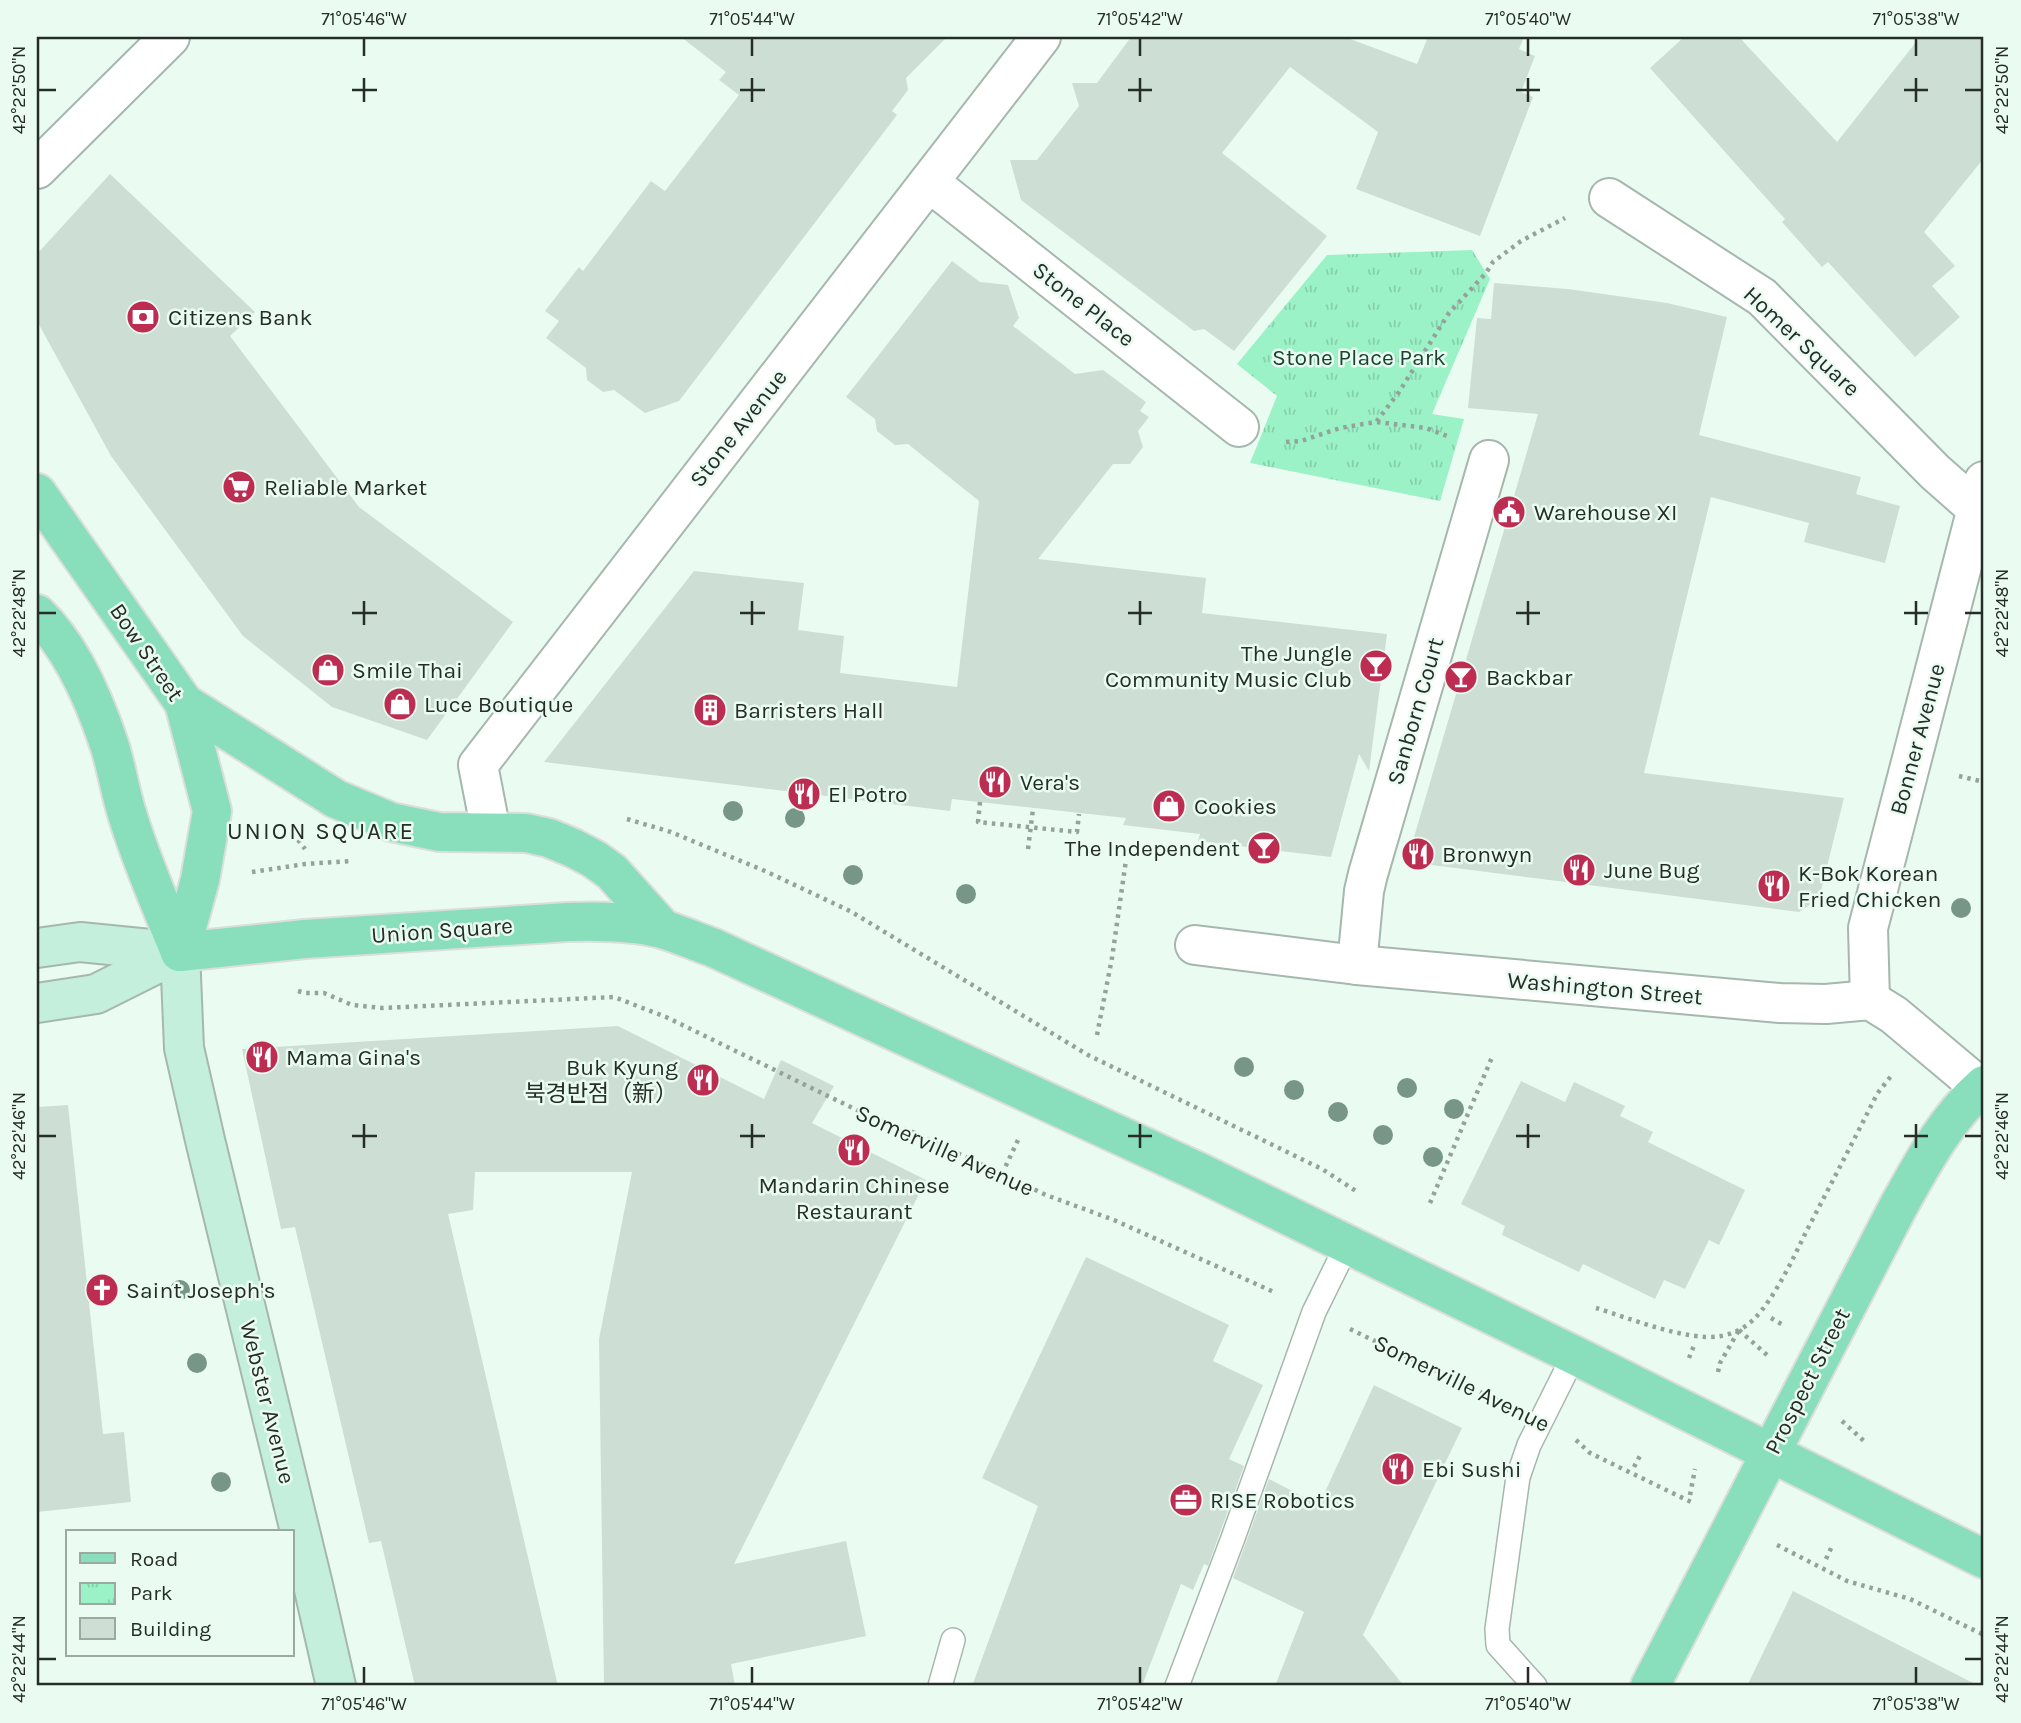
<svg xmlns="http://www.w3.org/2000/svg" width="2021" height="1723" font-family="Karla,'Noto Sans SC','Noto Sans KR',sans-serif">
<style>
.park{fill:url(#park-tufts)}
.building{fill:#cddfd5}
.lines{fill:none;stroke-linecap:round;stroke-linejoin:round}
.lane-casing{stroke:#a6b7ae;stroke-width:26}
.street-casing{stroke:#a6b7ae;stroke-width:42}
.secondary-casing{stroke:#a6b7ae;stroke-width:42}
.primary-casing{stroke:#dcdddd;stroke-width:42}
.path{stroke:#95a29b;stroke-width:4.5;stroke-dasharray:3.5 5;stroke-linecap:butt}
.lane{stroke:#fff;stroke-width:23}
.street{stroke:#fff;stroke-width:38}
.secondary{stroke:#c4efdd;stroke-width:38}
.primary{stroke:#89dfbc;stroke-width:38}
.tree{fill:#789688}
.ticks{fill:none;stroke:#262d29;stroke-width:2.5}
.labels{text-anchor:middle;stroke-width:5;stroke-linejoin:round;paint-order:stroke}
.street-label{font-size:23px;fill:#262d29;stroke:#eafcf2}
.poi-label{font-size:23px;fill:#262d29;stroke:#eafcf2;text-anchor:start}
.park-label{font-size:23px;fill:#1b4331;stroke:#eafcf2}
.neighbourhood-label{font-size:24px;letter-spacing:2px;fill:#262d29;stroke:#eafcf2}
.neatline{fill:none;stroke:#262d29;stroke-width:2.5}
.ticks-label{font-size:18px;text-anchor:middle;fill:#262d29}
</style>
<defs>
<pattern id="park-tufts" width="24" height="20" patternUnits="userSpaceOnUse" patternTransform="scale(1.75)"><rect width="24" height="20" fill="#9bf2c6"/><path d="M3 7l-1-3M5 7V3M7 7l1-3M15 17l-1-3M17 17v-4M19 17l1-3" fill="none" stroke="#85d0aa"/></pattern>
</defs>
<rect width="100%" height="100%" fill="#eafcf2"/>
<polygon class="park" points="1472,250 1490,279 1432,414 1464,419 1440,501 1250,463 1277,396 1237,364 1327,255"/>
<g class="building">
<polygon points="681,37 947,37 906,78 908,90 892,111 897,115 679,401 645,413 614,390 603,392 587,380 586,368 546,338 559,321 545,311 579,267 583,271 651,181 665,191 739,95 719,80 726,72"/>
<polygon points="1131,37 1345,37 1417,64 1428,37 1524,37 1519,49 1535,56 1521,92 1533,97 1480,236 1356,189 1378,132 1290,67 1222,153 1327,236 1234,351 1204,329 1194,331 1021,200 1010,160 1037,160 1079,106 1072,83 1097,83"/>
<polygon points="1684,37 1739,37 1837,142 1920,37 1984,37 1984,158 1924,232 1955,266 1932,286 1960,317 1915,357 1828,262 1822,267 1782,222 1785,219 1650,68"/>
<polygon points="110,174 255,312 230,336 359,507 513,622 427,740 332,707 243,636 111,456 37,321 37,254"/>
<polygon points="952,261 980,282 1008,285 1019,318 1013,326 1075,374 1103,370 1146,402 1140,411 1149,417 1138,431 1143,447 1130,464 1113,464 1038,559 1206,578 1202,613 1387,634 1369,771 1359,754 1331,857 1198,841 1200,834 1123,825 1126,818 952,799 950,811 544,762 694,571 804,583 798,630 844,636 840,673 957,687 979,501 908,444 895,445 877,431 875,419 846,397"/>
<polygon points="1494,283 1568,289 1667,303 1727,317 1699,435 1861,477 1856,494 1900,506 1885,563 1804,542 1809,523 1711,497 1644,773 1844,798 1819,899 1799,912 1424,864 1412,844 1538,414 1468,408 1477,318 1491,319"/>
<polygon points="618,1026 764,1099 781,1060 834,1086 812,1123 926,1180 734,1564 846,1541 866,1636 731,1664 735,1686 604,1686 599,1339 632,1172 475,1172 473,1210 448,1214 558,1686 415,1686 381,1541 369,1543 295,1227 281,1229 242,1049"/>
<polygon points="1521,1081 1565,1102 1574,1082 1625,1106 1620,1116 1653,1132 1648,1142 1745,1190 1719,1245 1709,1240 1685,1289 1664,1280 1655,1299 1583,1264 1579,1272 1502,1235 1505,1226 1461,1204"/>
<polygon points="68,1105 103,1434 124,1432 131,1502 37,1512 37,1107"/>
<polygon points="1086,1257 1229,1325 1213,1361 1263,1385 1229,1459 1244,1466 1208,1566 1204,1564 1193,1590 1181,1584 1142,1686 972,1686 1038,1506 982,1478"/>
<polygon points="1374,1385 1462,1428 1363,1635 1404,1686 1275,1686 1304,1612 1233,1578 1269,1479 1319,1505"/>
<polygon points="1793,1591 1979,1686 1747,1686"/>
</g>
<g class="lines">
<defs>
<g id="lane">
<polyline points="940,1686 953,1640"/>
<polyline points="1177,1686 1233,1538 1314,1312 1347,1245"/>
<polyline points="1535,1686 1498,1645 1497,1629 1518,1477 1529,1445 1574,1355"/>
</g>
<g id="street">
<polyline points="37,169 170,37"/>
<polyline points="929,182 1239,427"/>
<polyline points="1609,198 1762,297 1935,472 1977,509"/>
<polyline points="491,832 478,765 1041,37"/>
<polyline points="1195,945 1357,965 1780,1003 1826,1004 1870,1000 1894,1015 1981,1088"/>
<polyline points="1357,965 1364,891 1368,874 1489,460"/>
<polyline points="1870,1000 1868,928 1984,481"/>
</g>
<g id="secondary">
<polyline points="37,948 80,942 180,952"/>
<polyline points="180,952 184,1048 205,1140 313,1585 336,1686"/>
<polyline points="37,1003 96,994 180,952"/>
</g>
<g id="primary">
<polyline points="37,493 184,703 212,811 200,880 180,952"/>
<path d="M37 614C72 647 94 699 109 744 117 768 120 793 128 817 142 863 162 908 180 952"/>
<polyline points="184,703 336,799 391,822 439,832 526,833 549,838 573,848 594,859 612,872 663,929"/>
<path d="M180 952 305 939 568 922C599 921 632 921 662 929 679 934 697 942 714 948L1199 1172 1574 1355 1984 1559"/>
<path d="M1650 1686 1898 1207C1922 1164 1946 1118 1984 1085"/>
</g>
</defs>
<use href="#lane" class="lane-casing"/>
<use href="#street" class="street-casing"/>
<use href="#secondary" class="secondary-casing"/>
<use href="#primary" class="primary-casing"/>
<g class="path">
<polyline points="1377,422 1426,428 1447,436"/>
<polyline points="1286,442 1301,441 1340,428 1376,422 1399,392 1449,313 1486,273 1493,262 1521,241 1565,218"/>
<polyline points="1959,776 1984,782"/>
<polyline points="980,802 978,822 1077,832 1079,814"/>
<polyline points="627,819 671,832 765,871 850,911 1088,1055 1322,1169 1356,1191"/>
<polyline points="293,833 305,849"/>
<polyline points="1028,849 1033,809"/>
<polyline points="252,872 305,864 351,861"/>
<polyline points="298,991 305,993 324,993 352,1005 383,1008 614,997 666,1017 869,1116 915,1133 1046,1195 1114,1220 1276,1293"/>
<polyline points="1097,1035 1112,958 1126,860"/>
<polyline points="1002,1174 1018,1140"/>
<polyline points="1430,1203 1493,1055"/>
<path d="M1596 1308C1629 1318 1688 1342 1721 1336 1733 1334 1745 1328 1754 1319 1774 1299 1793 1259 1806 1232 1830 1186 1854 1140 1877 1094L1891 1076"/>
<polyline points="1771,1318 1783,1325"/>
<polyline points="1350,1329 1503,1403"/>
<polyline points="1739,1330 1767,1355"/>
<polyline points="1689,1358 1695,1343"/>
<polyline points="1718,1372 1720,1363 1739,1330"/>
<polyline points="1842,1421 1864,1441"/>
<polyline points="1576,1440 1590,1453 1691,1502"/>
<polyline points="1634,1467 1641,1454"/>
<polyline points="1690,1495 1695,1469"/>
<polyline points="1777,1545 1847,1581 1910,1599 1984,1635"/>
<polyline points="1826,1559 1833,1544"/>
</g>
<use href="#lane" class="lane"/>
<use href="#street" class="street"/>
<use href="#secondary" class="secondary"/>
<use href="#primary" class="primary"/>
</g>
<g class="tree">
<circle cx="733" cy="811" r="10"/>
<circle cx="795" cy="818" r="10"/>
<circle cx="853" cy="875" r="10"/>
<circle cx="966" cy="894" r="10"/>
<circle cx="1961" cy="908" r="10"/>
<circle cx="1244" cy="1067" r="10"/>
<circle cx="1407" cy="1088" r="10"/>
<circle cx="1294" cy="1090" r="10"/>
<circle cx="1454" cy="1109" r="10"/>
<circle cx="1338" cy="1112" r="10"/>
<circle cx="1383" cy="1135" r="10"/>
<circle cx="1433" cy="1157" r="10"/>
<circle cx="180" cy="1290" r="10"/>
<circle cx="197" cy="1363" r="10"/>
<circle cx="221" cy="1482" r="10"/>
</g>
<path class="ticks" d="M364 38V56M752 38V56M1140 38V56M1528 38V56M1916 38V56M364 78V102M752 78V102M1140 78V102M1528 78V102M1916 78V102M38 90H56M352 90H377M740 90H765M1128 90H1152M1516 90H1540M1904 90H1928M1965 90H1982M364 601V625M752 601V625M1140 601V625M1528 601V625M1916 601V625M38 613H56M352 613H377M740 613H765M1128 613H1152M1516 613H1540M1904 613H1928M1965 613H1982M364 1124V1148M752 1124V1148M1140 1124V1148M1528 1124V1148M1916 1124V1148M38 1136H56M352 1136H377M740 1136H765M1128 1136H1152M1516 1136H1540M1904 1136H1928M1965 1136H1982M38 1659H56M1965 1659H1982M364 1667V1684M752 1667V1684M1140 1667V1684M1528 1667V1684M1916 1667V1684"/>
<defs>
<symbol id="bank-disc" viewBox="-11 -11 22 22"><circle r="9.5" fill="#bd2d52" stroke="#eafcf2"/><path d="M-6-4H6V4H-6ZM0-2.3a2.3 2.3 0 1 0 0 4.6a2.3 2.3 0 1 0 0-4.6Z" fill="#fff"/></symbol>
<symbol id="supermarket-disc" viewBox="-11 -11 22 22"><circle r="9.5" fill="#bd2d52" stroke="#eafcf2"/><path d="M-6-5.5h2.5l.6 2H6L4.5 2H-2.5L-4.4-4H-6ZM-1.5 3.2a1.3 1.3 0 1 0 .1 0ZM3 3.2a1.3 1.3 0 1 0 .1 0Z" fill="#fff"/></symbol>
<symbol id="civic-disc" viewBox="-11 -11 22 22"><circle r="9.5" fill="#bd2d52" stroke="#eafcf2"/><path d="M-.6-6.5H3V-4.5H.6V-3L4-1V1h2V6H-6V1h2V-1L-.6-3ZM-1.2 2.5V6h2.4V2.5Z" fill="#fff"/></symbol>
<symbol id="bar-disc" viewBox="-11 -11 22 22"><circle r="9.5" fill="#bd2d52" stroke="#eafcf2"/><path d="M-6-5H6L.8 .8V4.5H3.5V6h-7V4.5H-.8V.8Z" fill="#fff"/></symbol>
<symbol id="shop-disc" viewBox="-11 -11 22 22"><circle r="9.5" fill="#bd2d52" stroke="#eafcf2"/><path d="M-5-2.5h2.3a2.7 3.5 0 0 1 5.4 0H5L5.5 6h-11ZM-1.5-2.5h3a1.5 2.3 0 0 0-3 0Z" fill="#fff"/></symbol>
<symbol id="building-disc" viewBox="-11 -11 22 22"><circle r="9.5" fill="#bd2d52" stroke="#eafcf2"/><path d="M-4-6H4V6H1V3H-1V6H-4ZM-2.5-4.3h1.7v1.8h-1.7ZM.8-4.3h1.7v1.8H.8ZM-2.5-1h1.7V.8h-1.7ZM.8-1h1.7V.8H.8Z" fill="#fff"/></symbol>
<symbol id="restaurant-disc" viewBox="-11 -11 22 22"><circle r="9.5" fill="#bd2d52" stroke="#eafcf2"/><path d="M-5-6h1v4h1v-4h1v4h1v-4h1v5L-1.5 .5V6h-2V.5L-5-1ZM5-6V6H3V1.5H1.5Q1.5-4 5-6Z" fill="#fff"/></symbol>
<symbol id="church-disc" viewBox="-11 -11 22 22"><circle r="9.5" fill="#bd2d52" stroke="#eafcf2"/><path d="M-1.2-6h2.4v3.5h3.3v2.4h-3.3V6h-2.4V-.1h-3.3v-2.4h3.3Z" fill="#fff"/></symbol>
<symbol id="office-disc" viewBox="-11 -11 22 22"><circle r="9.5" fill="#bd2d52" stroke="#eafcf2"/><path d="M-6-3h4V-5.5h4V-3h4V5H-6ZM-1-4.5V-3h2v-1.5ZM-6 0V1H6V0Z" fill="#fff"/></symbol>
</defs>
<g fill-rule="evenodd">
<use href="#bank-disc" x="124" y="298" width="38" height="38"/>
<use href="#supermarket-disc" x="220" y="468" width="38" height="38"/>
<use href="#civic-disc" x="1490" y="493" width="38" height="38"/>
<use href="#bar-disc" x="1357" y="647" width="38" height="38"/>
<use href="#shop-disc" x="309" y="651" width="38" height="38"/>
<use href="#bar-disc" x="1442" y="658" width="38" height="38"/>
<use href="#shop-disc" x="381" y="685" width="38" height="38"/>
<use href="#building-disc" x="691" y="691" width="38" height="38"/>
<use href="#restaurant-disc" x="976" y="763" width="38" height="38"/>
<use href="#restaurant-disc" x="785" y="775" width="38" height="38"/>
<use href="#shop-disc" x="1150" y="787" width="38" height="38"/>
<use href="#bar-disc" x="1245" y="829" width="38" height="38"/>
<use href="#restaurant-disc" x="1399" y="835" width="38" height="38"/>
<use href="#restaurant-disc" x="1560" y="851" width="38" height="38"/>
<use href="#restaurant-disc" x="1755" y="867" width="38" height="38"/>
<use href="#restaurant-disc" x="243" y="1038" width="38" height="38"/>
<use href="#restaurant-disc" x="684" y="1061" width="38" height="38"/>
<use href="#restaurant-disc" x="835" y="1131" width="38" height="38"/>
<use href="#church-disc" x="83" y="1271" width="38" height="38"/>
<use href="#restaurant-disc" x="1379" y="1450" width="38" height="38"/>
<use href="#office-disc" x="1167" y="1481" width="38" height="38"/>
</g>
<g class="labels">
<g class="street-label">
<text transform="translate(1084 304) rotate(38)" y="8">Stone Place</text>
<text transform="translate(1802 341) rotate(43)" y="8">Homer Square</text>
<text transform="translate(738 428) rotate(-52)" y="8">Stone Avenue</text>
<text transform="translate(147 652) rotate(56)" y="8">Bow Street</text>
<text transform="translate(1415 711) rotate(-74)" y="8">Sanborn Court</text>
<text transform="translate(1917 739) rotate(-75)" y="8">Bonner Avenue</text>
<text transform="translate(442 930) rotate(-4)" y="8">Union Square</text>
<text transform="translate(1605 988) rotate(5)" y="8">Washington Street</text>
<text transform="translate(945 1150) rotate(24)" y="8">Somerville Avenue</text>
<text transform="translate(1807 1381) rotate(-63)" y="8">Prospect Street</text>
<text transform="translate(1462 1383) rotate(26)" y="8">Somerville Avenue</text>
<text transform="translate(268 1402) rotate(76)" y="8">Webster Avenue</text>
</g>
<g class="poi-label">
<text x="168" y="325">Citizens Bank</text>
<text x="264" y="495">Reliable Market</text>
<text x="1534" y="520">Warehouse XI</text>
<text x="1352" y="661" text-anchor="end">The Jungle<tspan x="1352" dy="26">Community Music Club</tspan></text>
<text x="352" y="678">Smile Thai</text>
<text x="1486" y="685">Backbar</text>
<text x="424" y="712">Luce Boutique</text>
<text x="734" y="718">Barristers Hall</text>
<text x="1020" y="790">Vera's</text>
<text x="828" y="802">El Potro</text>
<text x="1194" y="814">Cookies</text>
<text x="1240" y="856" text-anchor="end">The Independent</text>
<text x="1442" y="862">Bronwyn</text>
<text x="1604" y="878">June Bug</text>
<text x="1798" y="881">K-Bok Korean<tspan x="1798" dy="26">Fried Chicken</tspan></text>
<text x="286" y="1065">Mama Gina's</text>
<text x="678" y="1075" text-anchor="end">Buk Kyung<tspan x="678" dy="26">북경반점（新）</tspan></text>
<text x="854" y="1193" text-anchor="middle">Mandarin Chinese<tspan x="854" dy="26">Restaurant</tspan></text>
<text x="126" y="1298">Saint Joseph's</text>
<text x="1422" y="1477">Ebi Sushi</text>
<text x="1210" y="1508">RISE Robotics</text>
</g>
<g class="park-label">
<text x="1359" y="365">Stone Place Park</text>
</g>
<g class="neighbourhood-label">
<text x="321" y="839">UNION SQUARE</text>
</g>
</g>
<rect width="2021" height="1723" fill="none" stroke="#eafcf2" stroke-width="77"/>
<rect x="66" y="1530" width="228" height="126" fill="#eafcf2" stroke="#9ca9a2" stroke-width="2"/>
<rect x="80" y="1553" width="35" height="10" fill="#89dfbc" stroke="#9ca9a2" stroke-width="2"/>
<text x="130" y="1566" font-size="21" fill="#262d29">Road</text>
<rect x="80" y="1583" width="35" height="21" fill="url(#park-tufts)" stroke="#9ca9a2" stroke-width="2"/>
<text x="130" y="1600" font-size="21" fill="#262d29">Park</text>
<rect x="80" y="1618" width="35" height="21" fill="#cddfd5" stroke="#9ca9a2" stroke-width="2"/>
<text x="130" y="1636" font-size="21" fill="#262d29">Building</text>
<rect x="38" y="38" width="1944" height="1646" class="neatline"/>
<g class="ticks-label">
<text x="364" y="25">71°05'46"W</text>
<text x="752" y="25">71°05'44"W</text>
<text x="1140" y="25">71°05'42"W</text>
<text x="1528" y="25">71°05'40"W</text>
<text x="1916" y="25">71°05'38"W</text>
<text transform="translate(19 90) rotate(-90)" y="6">42°22'50"N</text>
<text transform="translate(2002 90) rotate(-90)" y="6">42°22'50"N</text>
<text transform="translate(19 613) rotate(-90)" y="6">42°22'48"N</text>
<text transform="translate(2002 613) rotate(-90)" y="6">42°22'48"N</text>
<text transform="translate(19 1136) rotate(-90)" y="6">42°22'46"N</text>
<text transform="translate(2002 1136) rotate(-90)" y="6">42°22'46"N</text>
<text transform="translate(19 1659) rotate(-90)" y="6">42°22'44"N</text>
<text transform="translate(2002 1659) rotate(-90)" y="6">42°22'44"N</text>
<text x="364" y="1710">71°05'46"W</text>
<text x="752" y="1710">71°05'44"W</text>
<text x="1140" y="1710">71°05'42"W</text>
<text x="1528" y="1710">71°05'40"W</text>
<text x="1916" y="1710">71°05'38"W</text>
</g>
</svg>
